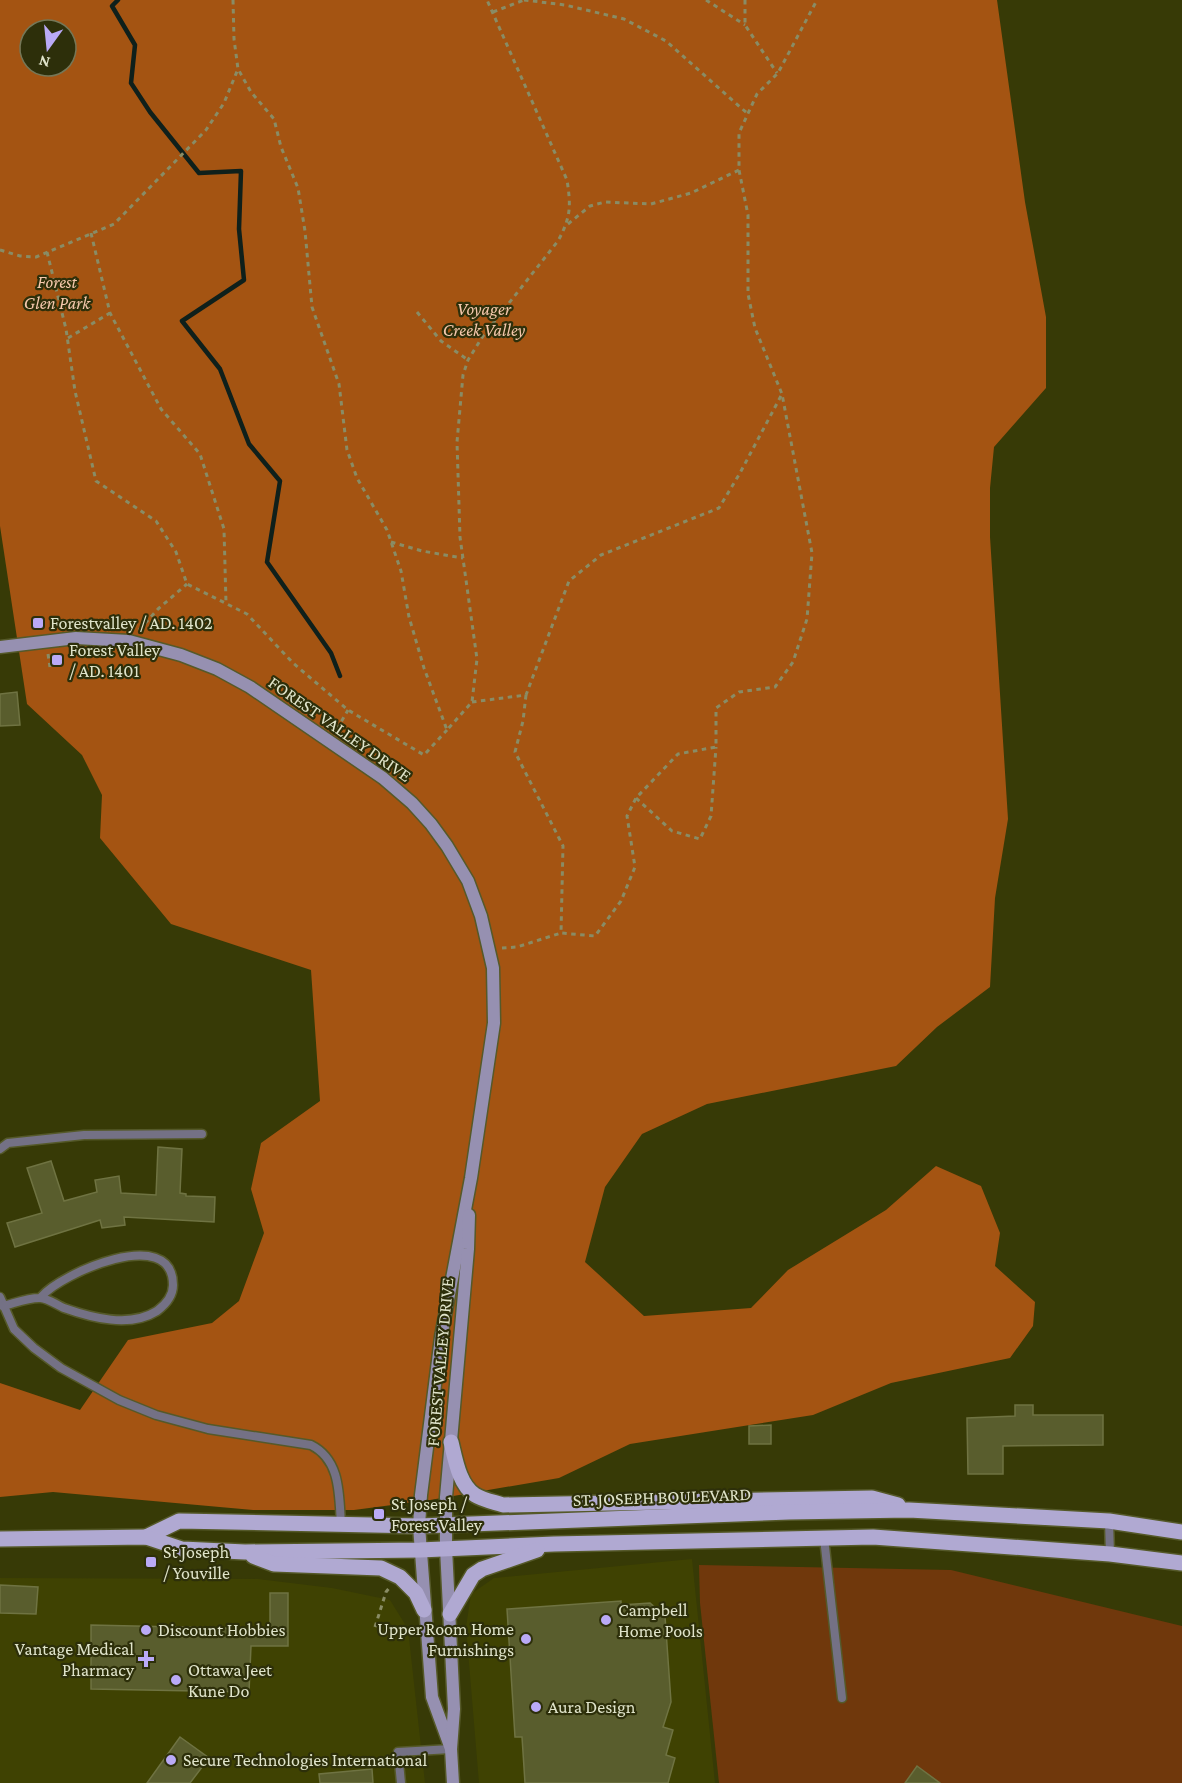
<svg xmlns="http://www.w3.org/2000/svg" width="1182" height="1783" font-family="'Crimson Pro',serif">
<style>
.built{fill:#3f4202}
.green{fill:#70380c}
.forest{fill:#a45412;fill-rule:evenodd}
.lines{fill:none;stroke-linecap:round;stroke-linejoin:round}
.stream{stroke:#0f201b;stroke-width:4.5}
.building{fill:#595d2d;stroke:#6f7342;stroke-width:1.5}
.lane-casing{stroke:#555929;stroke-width:11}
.secondary-casing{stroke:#555929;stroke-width:15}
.primary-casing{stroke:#555929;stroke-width:18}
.path{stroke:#898c65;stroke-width:3;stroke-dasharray:4.5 4.5;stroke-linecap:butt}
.lane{stroke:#747185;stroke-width:8}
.secondary{stroke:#9690b1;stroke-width:12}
.primary{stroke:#b0a9d2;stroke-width:15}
.poi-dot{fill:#baaaf6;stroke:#2d2f0a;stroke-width:2}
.labels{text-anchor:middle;stroke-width:4.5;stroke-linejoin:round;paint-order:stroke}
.park-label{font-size:18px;font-style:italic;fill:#f5c8ac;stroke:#2d2f0a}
.poi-label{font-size:18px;fill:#e0e4ca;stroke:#2d2f0a;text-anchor:start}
.street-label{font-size:18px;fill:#e0e4ca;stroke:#2d2f0a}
</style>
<rect width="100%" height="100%" fill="#373a06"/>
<g class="built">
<polygon points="692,1559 715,1783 479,1783 466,1627 471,1594 494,1578"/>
<polygon points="0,1578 258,1579 332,1588 390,1600 408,1629 425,1783 0,1783"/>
</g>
<polygon class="green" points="699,1565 951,1570 1182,1626 1182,1783 719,1783 700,1603"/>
<path class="forest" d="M0 0H997L1025 202 1046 317V388L994 447 990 488V537L1008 819 995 898 990 987 937 1027 896 1066 707 1104 642 1134 605 1187 585 1262 644 1316 751 1308 788 1270 886 1210 936 1166 981 1186 1000 1233 995 1266 1035 1302 1033 1326 1010 1358 891 1383 813 1415 630 1444 559 1478 430 1500 354 1510H253L53 1492 0 1497V1383L80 1410 128 1340 212 1323 239 1301 264 1233 251 1189 261 1143 320 1101 311 970 171 924 100 838 102 795 82 755 27 704 0 526ZM30 30H66V66H30Z"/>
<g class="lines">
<polyline class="stream" points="118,0 112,6 135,45 131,83 150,112 199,173 241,171 239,229 244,280 182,321 220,369 249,444 280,481 267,562 331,653 340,676"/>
</g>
<g class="building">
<polygon points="17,692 20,725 0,726 0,694"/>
<polygon points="158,1147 182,1149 180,1193 186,1194 186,1196 215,1197 214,1222 124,1217 125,1225 102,1228 100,1220 15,1247 7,1223 42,1213 27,1168 51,1161 64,1201 97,1192 95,1180 119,1176 121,1193 156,1195"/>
<polygon points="1015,1405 1033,1405 1033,1415 1103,1415 1103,1445 1003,1446 1003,1474 968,1474 967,1418 1015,1416"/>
<polygon points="771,1425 771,1444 749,1444 749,1426"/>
<polygon points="0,1585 38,1587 36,1614 0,1613"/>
<polygon points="270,1593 288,1593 288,1646 251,1646 249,1692 91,1689 91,1625 270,1629"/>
<polygon points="621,1601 621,1605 650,1603 665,1616 671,1702 663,1727 673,1730 666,1755 675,1758 668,1783 525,1783 522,1737 515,1737 507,1609"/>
<polygon points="180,1737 209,1758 190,1783 147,1783"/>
<polygon points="917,1766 940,1783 905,1783"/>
<polygon points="372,1769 373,1783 320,1783 319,1774"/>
</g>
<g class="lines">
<defs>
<g id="lane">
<polyline points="0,1149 8,1143 84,1135 202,1134"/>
<path d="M0 1297 14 1329 34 1348 61 1368 119 1400 156 1415 208 1429 311 1445C341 1460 339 1495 341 1525"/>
<path d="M3 1306C15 1303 28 1298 39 1298 46 1297 57 1305 64 1308 92 1318 130 1328 157 1311 165 1305 173 1296 173 1285 173 1224 61 1273 41 1297"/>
<polyline points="1109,1521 1110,1554"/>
<polyline points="824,1538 842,1698"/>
<polyline points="401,1783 398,1752 451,1749"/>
</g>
<g id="secondary">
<polyline points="0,647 76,638 129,641 181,655 217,669 250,687 383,778 412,803 431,824 447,846 468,881 481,916 493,968 494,1023 471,1178 441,1337 421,1495 419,1526 432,1697 451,1749"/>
<polyline points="453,1783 451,1749 454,1709 446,1548 446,1497 468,1249 469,1215"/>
</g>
<g id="primary">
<path d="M451 1442C455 1458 459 1485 475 1495 483 1500 494 1502 503 1505L872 1498 898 1505"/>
<polyline points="146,1537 179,1521 419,1526 789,1512 909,1510 1109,1521 1182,1532"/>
<polyline points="0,1539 146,1537 182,1549 245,1552 420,1550 554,1544 873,1537 1110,1554 1182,1563"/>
<polyline points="253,1556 274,1564 381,1568 400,1577 416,1593 424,1610"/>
<polyline points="450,1614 473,1575 482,1569 537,1550"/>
</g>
</defs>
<use href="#lane" class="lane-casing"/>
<use href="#secondary" class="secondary-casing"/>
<use href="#primary" class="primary-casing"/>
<g class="path">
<path d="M233 0 234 39 238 69 251 92 274 119 281 147 298 188 305 231 312 307 339 384 347 450 357 478 387 530 401 571 409 617 424 668 447 730 472 702 477 659 460 537 457 442 463 375 468 360 483 336 558 241C571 217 571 206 567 180L487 0"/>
<polyline points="524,0 565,5 624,19 666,41 748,114"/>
<polyline points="706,0 745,25"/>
<polyline points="745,0 745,25 777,73"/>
<polyline points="493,12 524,0"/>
<polyline points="568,224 590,206 605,202 651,204 691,193 739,170"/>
<polyline points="91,233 110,313 161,409 200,454 224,529 226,603"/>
<polyline points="0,250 20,256 36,257 114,224 206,130 224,103 238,69"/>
<polyline points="47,252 66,329 75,391 96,481 156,521 176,552 187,584 247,614 293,663 348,710 424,755 447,730"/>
<polyline points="417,312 441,341 468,360"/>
<polyline points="68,338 110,313"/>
<polyline points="391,542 422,551 463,558"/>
<polyline points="139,630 158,609 187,584"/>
<polyline points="48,654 50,667"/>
<polyline points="526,695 523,721 515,752 563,846 561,933 595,936 621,901 635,867 627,816 636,798 678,754 716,747 716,708 739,692 775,687 793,662 807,619 812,553 782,394 755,328 748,294 748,215 739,170 739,133 757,94 778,73 817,0"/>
<polyline points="472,702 526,695 569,581 601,555 719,508 740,473 782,394"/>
<polyline points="337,729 348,710"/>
<polyline points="636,798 672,831 700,839 711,816 716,747"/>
<polyline points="502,948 517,947 561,933"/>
<polyline points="375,1627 386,1592 390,1587"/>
</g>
<use href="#lane" class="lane"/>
<use href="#secondary" class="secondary"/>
<use href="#primary" class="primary"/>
</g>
<g class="poi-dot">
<rect x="32" y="617" width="12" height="12" rx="3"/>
<rect x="51" y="654" width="12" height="12" rx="3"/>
<rect x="373" y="1508" width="12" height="12" rx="3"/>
<rect x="145" y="1556" width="12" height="12" rx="3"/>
<circle cx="606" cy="1620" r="6"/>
<circle cx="146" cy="1630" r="6"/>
<circle cx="526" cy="1639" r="6"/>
<path d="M143 1650h6v6h6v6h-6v6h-6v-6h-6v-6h6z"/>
<circle cx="176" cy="1680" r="6"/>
<circle cx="536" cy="1707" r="6"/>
<circle cx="171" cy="1760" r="6"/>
</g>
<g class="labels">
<g class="park-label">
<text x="57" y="288">Forest<tspan x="57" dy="21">Glen Park</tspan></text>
<text x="484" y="315">Voyager<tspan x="484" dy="21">Creek Valley</tspan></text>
</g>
<g class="poi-label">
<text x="50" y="629">Forestvalley / AD. 1402</text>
<text x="69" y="656">Forest Valley<tspan x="69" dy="21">/ AD. 1401</tspan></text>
<text x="391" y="1510">St Joseph /<tspan x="391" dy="21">Forest Valley</tspan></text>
<text x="163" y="1558">St Joseph<tspan x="163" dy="21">/ Youville</tspan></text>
<text x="618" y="1616">Campbell<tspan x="618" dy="21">Home Pools</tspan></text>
<text x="514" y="1635" text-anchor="end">Upper Room Home<tspan x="514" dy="21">Furnishings</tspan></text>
<text x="158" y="1636">Discount Hobbies</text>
<text x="134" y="1655" text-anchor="end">Vantage Medical<tspan x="134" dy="21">Pharmacy</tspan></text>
<text x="188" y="1676">Ottawa Jeet<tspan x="188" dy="21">Kune Do</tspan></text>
<text x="548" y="1713">Aura Design</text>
<text x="183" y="1766">Secure Technologies International</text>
</g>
<g class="street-label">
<text transform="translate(340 729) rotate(35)" y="6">FOREST VALLEY DRIVE</text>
<text transform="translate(440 1362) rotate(-85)" y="6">FOREST VALLEY DRIVE</text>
<text transform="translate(662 1497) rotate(-2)" y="6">ST. JOSEPH BOULEVARD</text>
</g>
</g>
<g transform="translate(48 48) rotate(195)"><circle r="28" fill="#2d2f0a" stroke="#757757" stroke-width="1.5"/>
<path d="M0-4.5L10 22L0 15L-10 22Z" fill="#baaaf6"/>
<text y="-9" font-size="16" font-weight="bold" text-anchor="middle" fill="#e0e4ca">N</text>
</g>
</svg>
